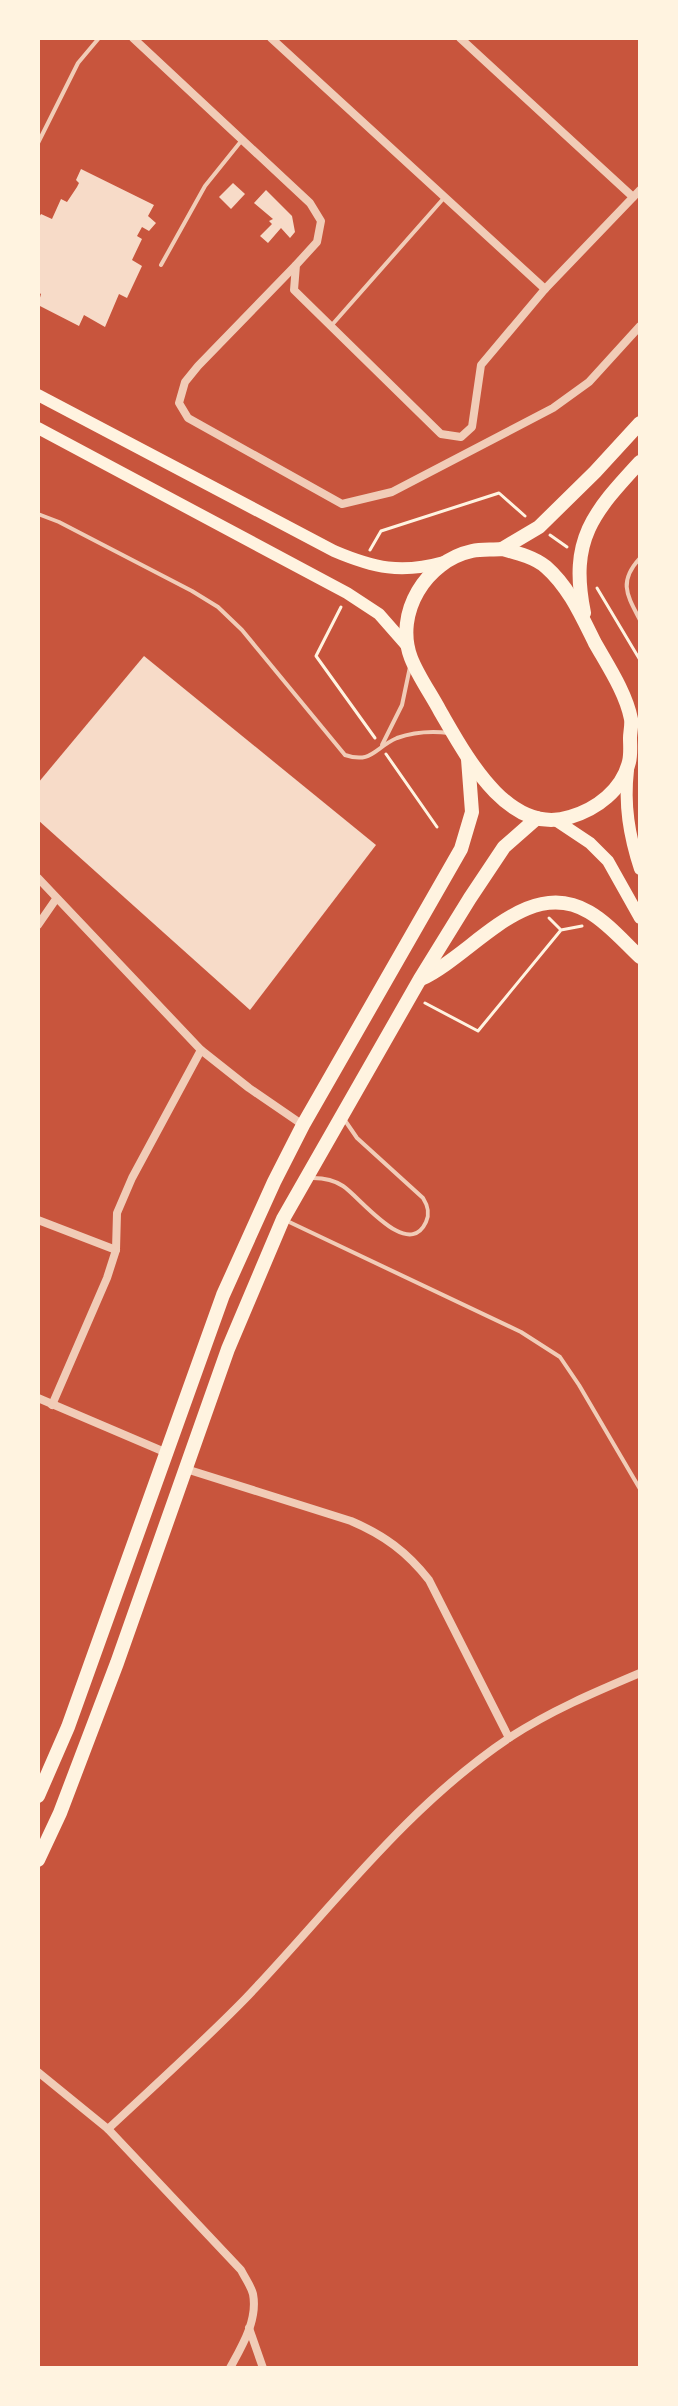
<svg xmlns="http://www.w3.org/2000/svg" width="678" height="2406" font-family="Bitter,serif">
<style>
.building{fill:#f7dbc8}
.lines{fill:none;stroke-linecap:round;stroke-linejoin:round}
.path{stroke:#fff3e0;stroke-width:3}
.service{stroke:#f1ccb7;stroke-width:4}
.minor{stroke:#f1ccb7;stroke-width:8}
.secondary{stroke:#fff3e0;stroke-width:12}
.primary{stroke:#fff3e0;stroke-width:14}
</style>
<rect width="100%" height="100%" fill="#c8553d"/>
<g class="building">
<polygon points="81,169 154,205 148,216 156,223 149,231 142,227 137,236 142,239 132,260 142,266 127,298 119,294 105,327 84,315 79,326 38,305 41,294 38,292 38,219 41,214 52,219 61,199 67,202 77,187 79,183 76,180"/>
<polygon points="233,183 245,194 231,209 219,197"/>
<polygon points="266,190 292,216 295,232 290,238 281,228 268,243 260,236 272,224 269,221 273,219 254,203"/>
<polygon points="144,656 376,845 250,1010 38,820 38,783"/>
</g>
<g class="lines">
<g class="path">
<polyline points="550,535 567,547"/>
<polyline points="370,550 381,531 499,493 525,516"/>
<polyline points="597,588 640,660"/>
<polyline points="341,607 316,656 375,738"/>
<polyline points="386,754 437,827"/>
<polyline points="549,918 560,929"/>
<polyline points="425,1003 478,1031 561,930 582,926"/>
</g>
<g class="service">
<polyline points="38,143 78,63 99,38"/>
<polyline points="161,265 205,186 242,140"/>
<polyline points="331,326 443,199"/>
<path d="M38 514 59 522 192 591 218 607 242 630 345 755C372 764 374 748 397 738 414 732 431 731 449 733"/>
<path d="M640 558C618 582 627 595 640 620"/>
<polyline points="382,745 402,705 410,667"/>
<path d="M313 1178C323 1178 334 1180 343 1186 360 1197 408 1261 426 1222 430 1213 428 1206 423 1198L357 1138 344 1119"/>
<polyline points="285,1220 521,1332 560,1357 579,1385 640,1489"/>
</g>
<g class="minor">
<polyline points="133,38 310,203 321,221 317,242 296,265 294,290 441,434 461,437 472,427 481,365 545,289 640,190"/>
<polyline points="271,38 545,289"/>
<polyline points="460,38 633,197"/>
<polyline points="295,266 198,366 185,382 179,403 188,418 342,504 392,492 553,408 589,382 640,326"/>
<polyline points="38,878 201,1050 249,1088 303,1125"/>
<polyline points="38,925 56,899"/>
<polyline points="38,1220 116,1250"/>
<polyline points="38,1398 167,1453"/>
<polyline points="52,1405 107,1278 116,1250 117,1213 132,1178 201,1050"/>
<path d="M186 1469 351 1521C384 1535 407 1552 429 1580L509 1738"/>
<path d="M38 2072 108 2129 241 2270C245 2278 251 2286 253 2294 258 2320 242 2346 230 2368"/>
<path d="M108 2129C154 2086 201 2044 245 1999 330 1910 406 1807 509 1738 550 1711 595 1692 640 1673"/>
<polyline points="249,2328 263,2368"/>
</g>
<g class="secondary">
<path d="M38 395 334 551C374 568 401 574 444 562"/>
<polyline points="38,428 347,593 379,614 408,647"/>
<path d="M628 770C624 805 629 835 640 869"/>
<polyline points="554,819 590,843 608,861 640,918"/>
</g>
<g class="primary">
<path d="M502 549C517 553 534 557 546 567 569 587 582 617 595 643 608 666 626 693 631 719 632 725 630 732 630 738 630 745 631 754 629 762 622 790 597 809 570 817 508 837 465 754 440 711 431 694 418 676 411 658 394 613 426 561 472 551 481 549 492 550 502 549Z"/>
<polyline points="502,549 539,527 595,472 640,423"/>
<path d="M584 613C569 539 593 513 640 462"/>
<path d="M421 979C473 955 527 875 589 912 608 923 624 942 640 957"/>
<polyline points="38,1796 68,1727 223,1295 274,1182 303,1125 461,849 472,812 468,759"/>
<polyline points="38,1860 60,1813 117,1663 228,1349 283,1219 420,979 470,898 504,847 537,818"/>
</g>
</g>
<rect width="678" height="2406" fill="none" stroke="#fff3e0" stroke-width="80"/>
</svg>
